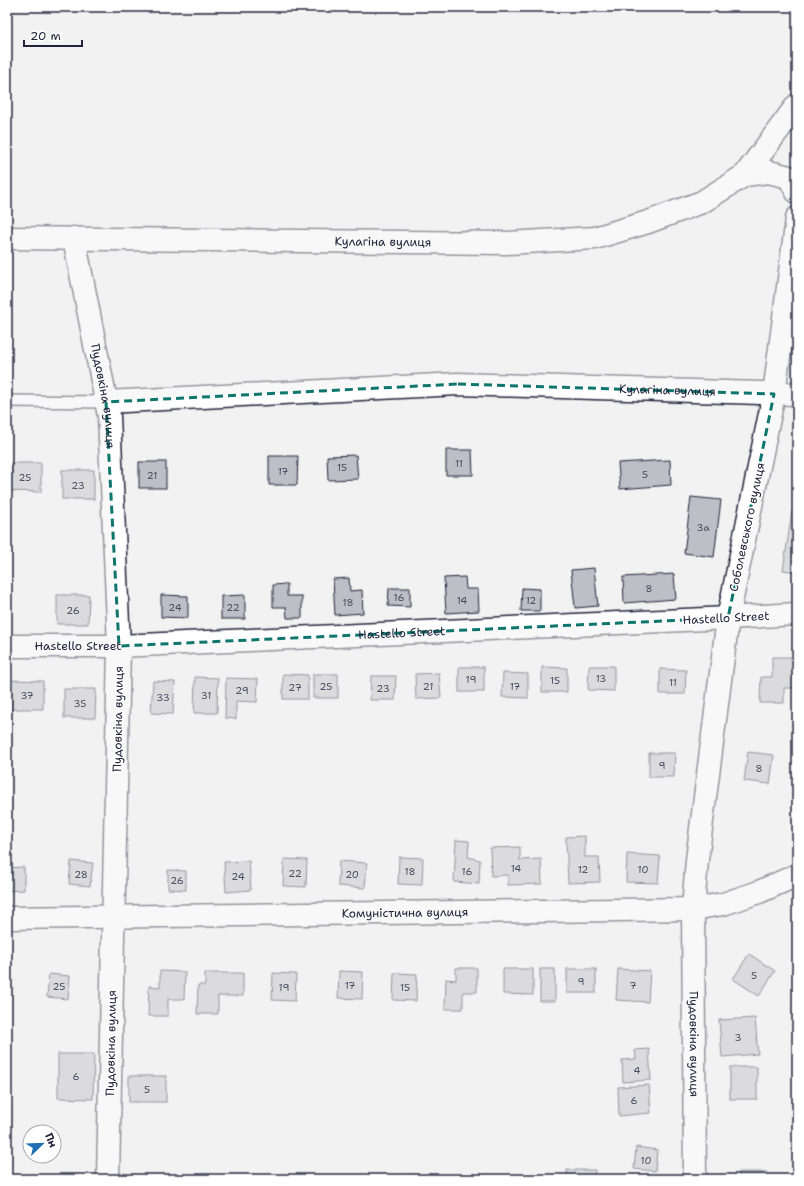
<svg xmlns="http://www.w3.org/2000/svg" width="804" height="1186" font-family="'Shantell Sans',sans-serif">
<style>
.building{fill:#bebec6;stroke:#22223b}
.lines{fill:none;stroke-linecap:round;stroke-linejoin:round}
.lane-casing{stroke:#22223b;stroke-width:14}
.street-casing{stroke:#22223b;stroke-width:25}
.secondary-casing{stroke:#22223b;stroke-width:25}
.lane{stroke:#fff;stroke-width:11}
.street{stroke:#fff;stroke-width:22}
.secondary{stroke:#fff;stroke-width:22}
.marked{fill:none;stroke:#0f766e;stroke-width:3;stroke-dasharray:8 5;stroke-linejoin:round}
.labels{text-anchor:middle;stroke-width:3;stroke-linejoin:round;paint-order:stroke}
.number-label{font-size:10px;fill:#49495e}
.street-label{font-size:12px;fill:#22223b;stroke:#fff}
</style>
<rect width="100%" height="100%" fill="#f2f2f3"/>
<filter id="ink" filterUnits="userSpaceOnUse"><feTurbulence type="fractalNoise" baseFrequency=".025" numOctaves="2"/><feDisplacementMap in="SourceGraphic" scale="8" xChannelSelector="R" yChannelSelector="G"/><feConvolveMatrix kernelMatrix="1 2 1 2 8 2 1 2 1" color-interpolation-filters="sRGB"/></filter>
<g filter="url(#ink)">
<g class="building">
<polygon points="446,450 472,450 473,475 446,475"/>
<polygon points="356,455 358,479 328,480 327,456"/>
<polygon points="269,456 298,456 297,485 269,485"/>
<polygon points="670,460 671,485 620,489 618,463"/>
<rect x="139" y="462" width="27" height="26"/>
<polygon points="10,463 41,463 41,492 9,491"/>
<rect x="62" y="470" width="32" height="29"/>
<polygon points="691,497 721,500 714,557 684,553"/>
<polygon points="792,511 797,512 797,572 783,570"/>
<polygon points="594,568 598,606 575,608 571,570"/>
<polygon points="674,574 676,599 624,603 623,577"/>
<polygon points="465,577 466,589 478,589 479,611 446,613 444,578"/>
<polygon points="349,578 350,591 362,590 363,613 335,615 333,579"/>
<polygon points="287,584 287,596 302,596 302,618 287,618 286,607 273,607 273,585"/>
<polygon points="389,588 410,588 410,607 388,606"/>
<polygon points="522,588 540,589 540,611 521,611"/>
<polygon points="57,595 89,595 88,624 57,624"/>
<polygon points="161,595 188,596 188,618 161,617"/>
<polygon points="245,595 245,619 221,619 221,596"/>
<polygon points="772,657 797,657 797,688 784,688 784,703 760,703 761,677 772,677"/>
<polygon points="589,666 614,666 614,691 588,690"/>
<rect x="459" y="667" width="25" height="25"/>
<polygon points="542,667 567,668 567,692 542,692"/>
<polygon points="660,669 686,670 685,694 660,694"/>
<polygon points="439,673 441,698 416,699 415,674"/>
<polygon points="503,673 528,674 528,698 502,697"/>
<polygon points="283,674 308,675 308,699 283,699"/>
<rect x="313" y="674" width="25" height="24"/>
<polygon points="371,676 396,676 395,700 370,700"/>
<polygon points="195,677 218,678 217,713 194,713"/>
<polygon points="226,678 258,679 257,702 236,701 236,719 225,718"/>
<polygon points="11,680 43,681 43,709 11,709"/>
<polygon points="153,681 175,682 173,714 151,713"/>
<polygon points="64,689 96,689 95,718 64,718"/>
<polygon points="748,752 774,755 770,784 744,781"/>
<polygon points="649,753 675,753 674,777 649,777"/>
<polygon points="585,836 585,857 599,857 600,882 568,883 566,837"/>
<polygon points="456,840 469,841 468,857 480,860 479,884 454,882"/>
<polygon points="520,847 520,860 541,859 542,884 508,885 508,875 491,876 490,848"/>
<polygon points="627,854 660,856 658,883 626,882"/>
<polygon points="399,857 423,858 422,885 398,884"/>
<polygon points="284,859 307,860 306,887 283,886"/>
<polygon points="71,861 93,863 90,886 69,884"/>
<polygon points="249,861 251,890 226,892 224,862"/>
<polygon points="339,861 367,863 365,888 338,886"/>
<polygon points="24,867 24,890 7,891 7,868"/>
<polygon points="168,870 186,871 186,890 168,889"/>
<polygon points="749,954 775,971 759,996 733,979"/>
<polygon points="456,968 477,968 477,992 463,992 463,1009 445,1009 446,979 456,980"/>
<polygon points="503,969 533,969 533,995 503,994"/>
<rect x="540" y="969" width="15" height="32"/>
<rect x="567" y="969" width="29" height="24"/>
<polygon points="618,969 650,971 648,1002 616,1000"/>
<polygon points="160,971 185,972 184,999 168,999 168,1016 148,1016 149,986 160,987"/>
<polygon points="339,971 363,972 362,999 338,998"/>
<polygon points="205,973 243,973 243,996 218,996 218,1014 197,1014 198,985 205,985"/>
<polygon points="273,973 296,974 295,1001 272,1000"/>
<polygon points="394,973 417,974 416,1001 393,1000"/>
<polygon points="49,974 70,976 68,999 47,997"/>
<polygon points="755,1018 758,1054 722,1057 719,1020"/>
<polygon points="649,1049 651,1080 623,1082 622,1060 636,1059 635,1050"/>
<polygon points="58,1054 94,1054 93,1099 58,1098"/>
<rect x="730" y="1067" width="27" height="32"/>
<rect x="129" y="1076" width="37" height="26"/>
<polygon points="649,1085 651,1113 619,1116 618,1087"/>
<polygon points="636,1147 657,1150 655,1171 634,1169"/>
<polygon points="567,1170 595,1170 594,1179 567,1179"/>
<rect x="739" y="1172" width="28" height="7"/>
<polygon points="416,1175 416,1179 387,1179 387,1176"/>
<polygon points="477,1175 477,1179 448,1179 448,1177"/>
</g>
<g class="lines">
<defs>
<polyline id="lane" points="7,401 106,402"/>
<g id="street">
<polyline points="745,175 797,105"/>
<path id="s1" d="M74 238 109 416 119 646 108 1179"/>
<path id="s2" d="M106 402 458 384 797 394"/>
<path id="s3" d="M7 646H119L728 618 697 860 693 909 695 1179"/>
<path id="s4" d="M7 918 693 909 723 904 759 892 797 875"/>
</g>
<g id="secondary">
<polyline points="797,218 774,394 728,618 797,614"/>
<path id="s5" d="M7 238 507 243 595 238 648 222 702 202 745 175 769 172 789 177 797 192"/>
</g>
</defs>
<use href="#lane" class="lane-casing"/>
<use href="#street" class="street-casing"/>
<use href="#secondary" class="secondary-casing"/>
<use href="#lane" class="lane"/>
<use href="#street" class="street"/>
<use href="#secondary" class="secondary"/>
</g>
</g>
<path d="M0 0H804V1186H0ZM458 384 774 394 728 618 119 646 106 402Z" fill="#f2f2f3" fill-opacity=".55" fill-rule="evenodd"/>
<path class="marked" d="M458 384 774 394 728 618 119 646 106 402Z"/>
<g class="labels">
<g class="number-label">
<text x="459" y="467">11</text>
<text x="342" y="471">15</text>
<text x="283" y="475">17</text>
<text x="645" y="478">5</text>
<text x="152" y="479">21</text>
<text x="25" y="481">25</text>
<text x="78" y="489">23</text>
<text x="703" y="531">3а</text>
<text x="649" y="592">8</text>
<text x="399" y="601">16</text>
<text x="462" y="604">14</text>
<text x="531" y="604">12</text>
<text x="348" y="606">18</text>
<text x="175" y="611">24</text>
<text x="233" y="611">22</text>
<text x="73" y="614">26</text>
<text x="601" y="682">13</text>
<text x="471" y="683">19</text>
<text x="555" y="684">15</text>
<text x="673" y="686">11</text>
<text x="326" y="690">25</text>
<text x="428" y="690">21</text>
<text x="515" y="690">17</text>
<text x="295" y="691">27</text>
<text x="383" y="692">23</text>
<text x="242" y="694">29</text>
<text x="27" y="699">37</text>
<text x="206" y="699">31</text>
<text x="163" y="701">33</text>
<text x="80" y="707">35</text>
<text x="662" y="769">9</text>
<text x="759" y="772">8</text>
<text x="516" y="872">14</text>
<text x="583" y="873">12</text>
<text x="643" y="873">10</text>
<text x="410" y="875">18</text>
<text x="467" y="875">16</text>
<text x="295" y="877">22</text>
<text x="81" y="878">28</text>
<text x="352" y="878">20</text>
<text x="238" y="880">24</text>
<text x="177" y="884">26</text>
<text x="754" y="979">5</text>
<text x="581" y="985">9</text>
<text x="350" y="989">17</text>
<text x="633" y="989">7</text>
<text x="59" y="990">25</text>
<text x="284" y="991">19</text>
<text x="405" y="991">15</text>
<text x="738" y="1041">3</text>
<text x="637" y="1074">4</text>
<text x="76" y="1080">6</text>
<text x="147" y="1093">5</text>
<text x="634" y="1104">6</text>
<text x="646" y="1164">10</text>
</g>
<g class="street-label">
<text dy="4" stroke="none"><textPath href="#s5" startOffset="376">Кулагіна вулиця</textPath></text>
<text dy="4" stroke="none"><textPath href="#s2" startOffset="562">Кулагіна вулиця</textPath></text>
<text dy="4" stroke="none"><textPath href="#s1" startOffset="161">Пудовкіна вулиця</textPath></text>
<text transform="translate(747 527) rotate(-78)" y="4">Соболевського вулиця</text>
<text transform="translate(726 618) rotate(-3)" y="4">Hastello Street</text>
<text dy="4" stroke="none"><textPath href="#s3" startOffset="395">Hastello Street</textPath></text>
<text dy="4" stroke="none"><textPath href="#s3" startOffset="71">Hastello Street</textPath></text>
<text transform="translate(118 719) rotate(-89)" y="4">Пудовкіна вулиця</text>
<text dy="4" stroke="none"><textPath href="#s4" startOffset="398">Комуністична вулиця</textPath></text>
<text transform="translate(111 1043) rotate(-89)" y="4">Пудовкіна вулиця</text>
<text dy="4" stroke="none"><textPath href="#s3" startOffset="1150">Пудовкіна вулиця</textPath></text>
</g>
</g>
<rect width="804" height="1186" fill="none" stroke="#fff" stroke-width="24"/>
<rect x="12" y="12" width="780" height="1162" fill="none" stroke="#22223b" stroke-width="1.5" filter="url(#ink)"/>
<g transform="translate(42 1144) rotate(67)"><circle r="19" fill="#ffffff" stroke="#a7a7b1"/>
<path d="M0-3L7 15L0 10L-7 15Z" fill="#1f6fb2"/>
<text y="-6" font-size="11" font-weight="bold" text-anchor="middle" fill="#22223b">Пн</text>
</g>
<path d="M24 40v6h58v-6" fill="none" stroke="#22223b" stroke-width="2"/>
<text x="30" y="40" font-size="12" fill="#22223b" stroke="#ffffff" stroke-width="3" paint-order="stroke">20 m</text>
</svg>
